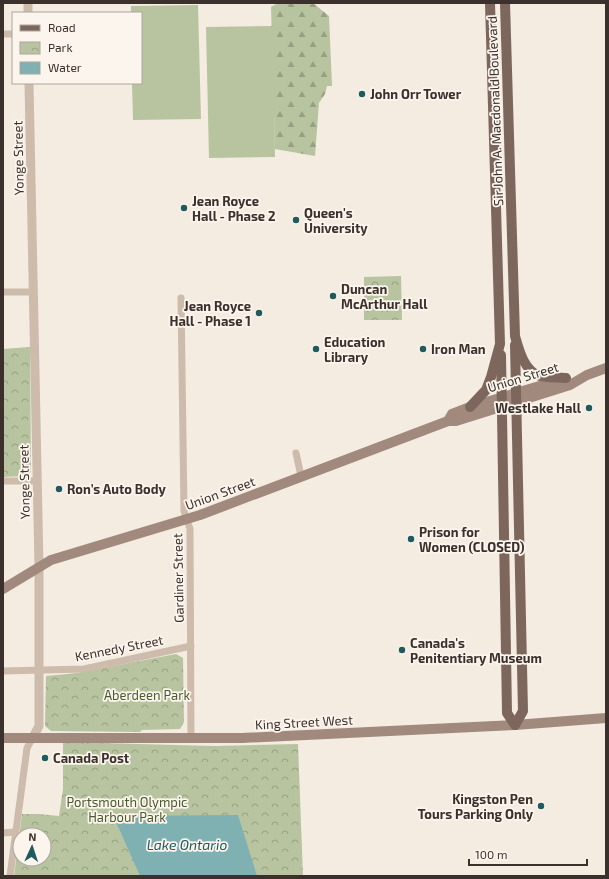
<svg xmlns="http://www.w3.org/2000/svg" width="609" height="879" font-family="'Exo 2',sans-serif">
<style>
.grass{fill:#b8c4a0}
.forest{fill:url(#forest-firs)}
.park{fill:url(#park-crowns);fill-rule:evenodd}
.water{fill:#7fb0b2}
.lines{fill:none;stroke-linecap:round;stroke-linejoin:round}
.minor{stroke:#cdbbac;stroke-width:7}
.tertiary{stroke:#cdbbac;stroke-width:9}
.secondary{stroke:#a18a7d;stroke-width:10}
.primary{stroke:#7d675c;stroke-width:10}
.poi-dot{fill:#1f5a5e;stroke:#fbf5ee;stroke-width:1.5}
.labels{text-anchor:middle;stroke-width:3.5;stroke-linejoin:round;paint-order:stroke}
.poi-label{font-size:13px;font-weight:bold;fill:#3b302b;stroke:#fbf5ee;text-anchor:start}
.street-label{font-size:13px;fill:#3b302b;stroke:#fbf5ee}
.park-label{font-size:13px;fill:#4a5a2e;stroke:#fbf5ee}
.water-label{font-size:14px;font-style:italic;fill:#1f5a5e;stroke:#fbf5ee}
</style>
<defs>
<pattern id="forest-firs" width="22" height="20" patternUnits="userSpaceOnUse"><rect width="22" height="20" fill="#b8c4a0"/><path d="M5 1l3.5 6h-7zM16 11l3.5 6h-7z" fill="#97a083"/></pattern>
<pattern id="park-crowns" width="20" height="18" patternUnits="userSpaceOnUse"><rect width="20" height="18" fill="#b8c4a0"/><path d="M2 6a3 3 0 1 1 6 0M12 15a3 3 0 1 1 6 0" fill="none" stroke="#97a083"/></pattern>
</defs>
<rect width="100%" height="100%" fill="#f4ebe1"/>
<g class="grass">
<polygon points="198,5 201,119 133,120 132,83 141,83 141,13 131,13 131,6"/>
<polygon points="273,26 275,157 209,158 206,27"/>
</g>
<polygon class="forest" points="278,3 313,3 329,16 332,86 327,86 325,94 319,103 315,156 275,149 271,7"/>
<g class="park">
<polygon points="401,276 402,320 364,320 364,277"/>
<polygon points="30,347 31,472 26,476 3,477 3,349"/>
<polygon points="176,654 183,658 184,722 180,729 142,730 140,732 51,731 45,726 46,676 77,673"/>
<path d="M63 742 214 746 298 744 303 876H14L22 814H39L59 816 63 789ZM20 835H44V859H20Z"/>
</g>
<polygon class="water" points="238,815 257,876 140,876 117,824 118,816"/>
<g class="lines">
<g class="minor">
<polyline points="3,34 13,34"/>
<polyline points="3,292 33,292"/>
<polyline points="181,298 184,511 190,529 191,739"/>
<polyline points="296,453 301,476"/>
<polyline points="3,481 37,481"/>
<polyline points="3,671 84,669 191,646"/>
<polyline points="3,833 15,832"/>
<polyline points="10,876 27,748 33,737"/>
</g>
<g class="tertiary">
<polyline points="28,3 28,13"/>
<polyline points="29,83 39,566 39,726 33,737"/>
</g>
<g class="secondary">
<polyline points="448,421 452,414 470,407 563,379"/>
<polyline points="3,589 51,560 200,515 448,421 456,421 570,385 587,375 606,368"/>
<polyline points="3,738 242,738 515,725 606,718"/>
</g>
<g class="primary">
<path d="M505 3 515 336C519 350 524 371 540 376 548 378 558 377 566 378"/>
<polyline points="515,345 523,711 515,725"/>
<polyline points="501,355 507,713 515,725"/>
<polyline points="470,407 486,390 491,377 500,344 490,3"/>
</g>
</g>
<g class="poi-dot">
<circle cx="362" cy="94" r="4"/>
<circle cx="184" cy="208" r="4"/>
<circle cx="296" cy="220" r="4"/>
<circle cx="333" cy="296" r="4"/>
<circle cx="259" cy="313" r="4"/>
<circle cx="316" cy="349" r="4"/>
<circle cx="423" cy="349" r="4"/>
<circle cx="589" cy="408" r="4"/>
<circle cx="59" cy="489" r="4"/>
<circle cx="411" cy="539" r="4"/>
<circle cx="402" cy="650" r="4"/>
<circle cx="45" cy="758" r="4"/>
<circle cx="541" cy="806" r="4"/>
</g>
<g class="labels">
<g class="poi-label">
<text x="370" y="99">John Orr Tower</text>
<text x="192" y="206">Jean Royce<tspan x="192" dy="15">Hall - Phase 2</tspan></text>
<text x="304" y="218">Queen's<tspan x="304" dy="15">University</tspan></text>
<text x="341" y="294">Duncan<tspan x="341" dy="15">McArthur Hall</tspan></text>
<text x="251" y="311" text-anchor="end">Jean Royce<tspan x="251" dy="15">Hall - Phase 1</tspan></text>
<text x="324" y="347">Education<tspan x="324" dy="15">Library</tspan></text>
<text x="431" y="354">Iron Man</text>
<text x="581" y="413" text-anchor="end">Westlake Hall</text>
<text x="67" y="494">Ron’s Auto Body</text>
<text x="419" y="537">Prison for<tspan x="419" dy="15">Women (CLOSED)</tspan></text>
<text x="410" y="648">Canada's<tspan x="410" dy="15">Penitentiary Museum</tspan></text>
<text x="53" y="763">Canada Post</text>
<text x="533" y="804" text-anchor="end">Kingston Pen<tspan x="533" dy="15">Tours Parking Only</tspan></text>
</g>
<g class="street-label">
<text transform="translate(495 111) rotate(-92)" y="5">Sir John A. Macdonald Boulevard</text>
<text transform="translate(18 158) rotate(-91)" y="5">Yonge Street</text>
<text transform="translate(523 377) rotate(-17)" y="5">Union Street</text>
<text transform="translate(24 482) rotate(-91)" y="5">Yonge Street</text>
<text transform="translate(220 493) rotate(-20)" y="5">Union Street</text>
<text transform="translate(178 578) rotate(-91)" y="5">Gardiner Street</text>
<text transform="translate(119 648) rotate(-11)" y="5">Kennedy Street</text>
<text transform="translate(304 722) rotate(-3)" y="5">King Street West</text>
</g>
<g class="park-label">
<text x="147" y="700">Aberdeen Park</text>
<text x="127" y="807">Portsmouth Olympic<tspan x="127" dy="15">Harbour Park</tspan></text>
</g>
<g class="water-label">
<text x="187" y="850">Lake Ontario</text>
</g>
</g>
<rect width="609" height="879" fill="none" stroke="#3b302b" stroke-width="8"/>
<rect x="12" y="12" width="130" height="72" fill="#fbf5ee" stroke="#aea6a0"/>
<rect x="20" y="25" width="20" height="6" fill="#7d675c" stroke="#aea6a0"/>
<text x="48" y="32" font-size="12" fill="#3b302b">Road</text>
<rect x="20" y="42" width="20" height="12" fill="url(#park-crowns)" stroke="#aea6a0"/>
<text x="48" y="52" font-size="12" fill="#3b302b">Park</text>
<rect x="20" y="62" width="20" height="12" fill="#7fb0b2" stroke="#aea6a0"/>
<text x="48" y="72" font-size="12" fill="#3b302b">Water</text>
<g transform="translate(32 847) rotate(3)"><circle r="19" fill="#fbf5ee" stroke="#aea6a0"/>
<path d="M0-3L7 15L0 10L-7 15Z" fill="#1f5a5e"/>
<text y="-6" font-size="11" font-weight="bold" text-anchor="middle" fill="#3b302b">N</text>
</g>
<path d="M469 859v6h118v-6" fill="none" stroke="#3b302b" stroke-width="2"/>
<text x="475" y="859" font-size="12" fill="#3b302b" stroke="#fbf5ee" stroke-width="3" paint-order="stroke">100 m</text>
</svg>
